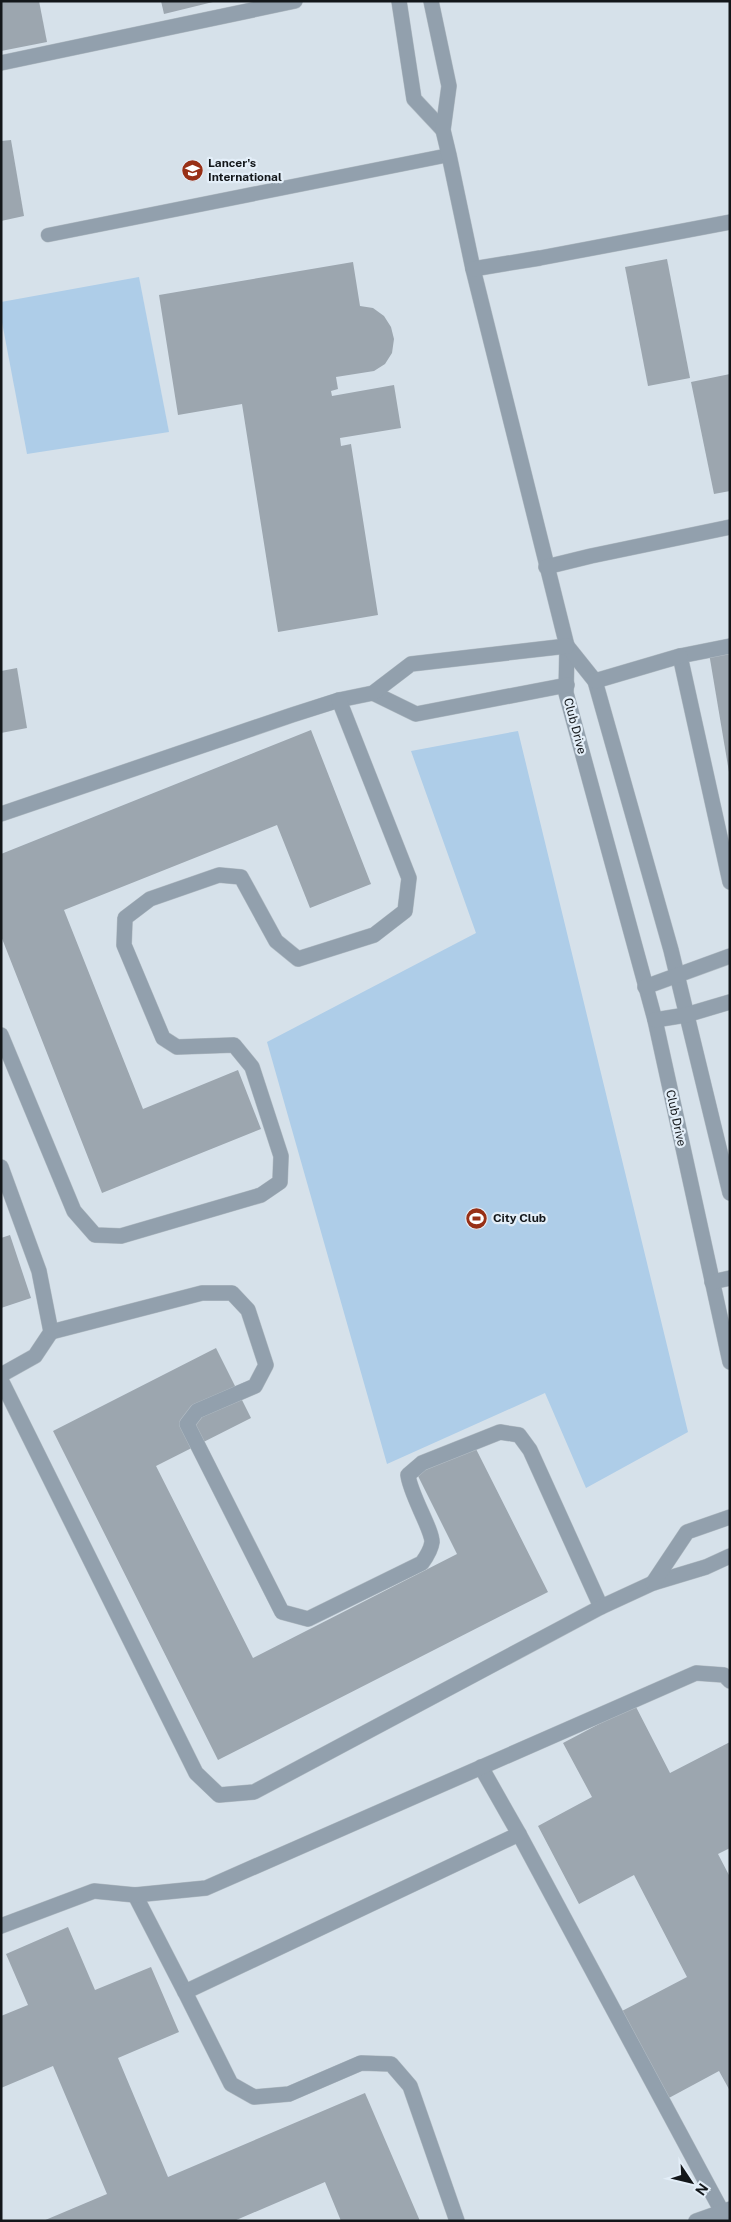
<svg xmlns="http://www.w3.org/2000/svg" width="731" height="2222" font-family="'Public Sans',sans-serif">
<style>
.green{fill:#aecde8}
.building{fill:#9ca6af}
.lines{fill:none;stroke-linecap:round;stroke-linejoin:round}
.service-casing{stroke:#b3bdc5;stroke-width:15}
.minor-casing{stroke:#b3bdc5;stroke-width:16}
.service{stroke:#92a0ad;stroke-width:14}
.minor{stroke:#92a0ad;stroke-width:15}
.labels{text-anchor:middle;stroke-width:4.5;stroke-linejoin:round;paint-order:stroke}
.poi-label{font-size:12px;font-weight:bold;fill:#13171a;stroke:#e3eef8;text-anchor:start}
.street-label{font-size:12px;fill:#13171a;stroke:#e3eef8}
</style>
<rect width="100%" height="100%" fill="#d6e1ea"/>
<g class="green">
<polygon points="139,277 169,432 27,454 1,317 1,302"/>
<polygon points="518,731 688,1432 586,1488 545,1393 387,1464 267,1042 476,933 411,751"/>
</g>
<g class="building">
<polygon points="1,1 39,1 47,42 1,51"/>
<polygon points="161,1 213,1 213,2 164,14"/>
<polygon points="11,140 24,216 1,221 1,141"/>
<polygon points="667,259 690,378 648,386 625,267"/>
<polygon points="353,262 360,306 373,308 384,316 391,327 394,339 392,353 385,364 374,371 336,377 338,389 331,391 332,396 394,385 401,428 340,438 341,446 351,444 378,615 278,632 242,404 178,415 159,295"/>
<polygon points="730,374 730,491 714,494 691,382"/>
<polygon points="730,650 730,772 729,772 709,653"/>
<polygon points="17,668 27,728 1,733 1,671"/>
<polygon points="311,730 371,884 310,908 277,825 64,910 143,1109 238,1070 261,1129 102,1193 1,936 1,854"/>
<polygon points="10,1235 31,1298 1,1308 1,1238"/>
<polygon points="216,1348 251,1418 156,1466 253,1658 457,1554 417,1474 474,1445 548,1592 218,1760 53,1431"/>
<polygon points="635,1705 670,1773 730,1742 730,1848 718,1854 730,1877 730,2091 719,2071 667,2099 622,2011 687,1977 634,1875 579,1904 538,1826 592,1797 563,1743"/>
<polygon points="68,1927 95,1990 151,1967 179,2032 118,2058 168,2177 365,2093 420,2221 341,2221 325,2182 234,2221 43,2221 107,2194 53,2066 1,2088 1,2016 28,2005 6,1954"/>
</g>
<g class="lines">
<defs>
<polyline id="service" points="48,235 449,155"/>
<g id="minor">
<polyline points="399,1 414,99 443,130"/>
<polyline points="431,1 449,86 443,130 449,155 473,269 567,646 566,693 655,1020 730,1362"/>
<polyline points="1,63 295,1"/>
<polyline points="473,269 540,258 730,222"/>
<polyline points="546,567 591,556 730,527"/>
<polyline points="567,646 595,681 671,950 730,1193"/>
<polyline points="730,646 680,656 730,882"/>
<polyline points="595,681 680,656"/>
<polyline points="373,693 416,714 567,685"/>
<polyline points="1,814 292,715 339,700 373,693 411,664 567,646"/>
<polyline points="645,987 730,956"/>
<polyline points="655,1020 686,1015 730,1002"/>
<polyline points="1,1035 74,1211 95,1235 121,1236 261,1195 280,1182 281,1156 252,1067 234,1045 177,1047 163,1038 124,945 125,918 150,899 219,875 241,877 276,941 298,959 374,935 405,911 409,878 339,700"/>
<polyline points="1,1167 39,1271 51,1332 35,1356 1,1375"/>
<polyline points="712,1282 730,1278"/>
<path d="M51 1332 202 1293H232L248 1310 266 1365 255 1386 197 1411 187 1424 282 1612 308 1619 422 1563C427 1556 431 1550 432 1542 432 1529 410 1494 408 1475L422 1463 500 1432 519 1435 530 1450 601 1607"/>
<polyline points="1,1380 196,1773 219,1795 254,1792 601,1607 653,1583 706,1567 730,1556"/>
<polyline points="653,1583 687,1532 730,1517"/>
<polyline points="519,1834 727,2221"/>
<polyline points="135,1895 185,1992 519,1834 481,1767"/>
<polyline points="1,1926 94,1891 135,1895 206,1888 696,1673 724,1675 730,1681"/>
<polyline points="185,1992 231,2084 254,2097 289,2094 361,2063 391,2064 410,2086 457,2221"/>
<polyline points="696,2221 730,2209"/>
</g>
</defs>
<use href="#service" class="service-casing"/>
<use href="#minor" class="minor-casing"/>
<use href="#service" class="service"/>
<use href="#minor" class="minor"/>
</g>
<defs>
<symbol id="school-disc" viewBox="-11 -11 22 22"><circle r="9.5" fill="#983016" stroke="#e3eef8"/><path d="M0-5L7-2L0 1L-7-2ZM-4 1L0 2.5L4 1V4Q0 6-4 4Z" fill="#fff"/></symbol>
<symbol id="stadium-disc" viewBox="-11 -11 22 22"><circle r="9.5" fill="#983016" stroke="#e3eef8"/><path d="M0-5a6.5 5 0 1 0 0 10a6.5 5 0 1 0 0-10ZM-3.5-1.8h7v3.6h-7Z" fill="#fff"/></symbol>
</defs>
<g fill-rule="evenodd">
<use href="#school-disc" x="180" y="158" width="25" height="25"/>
<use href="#stadium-disc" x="464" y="1206" width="25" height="25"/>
</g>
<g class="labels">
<g class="poi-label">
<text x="208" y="167">Lancer's<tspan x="208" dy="14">International</tspan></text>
<text x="493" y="1222">City Club</text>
</g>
<g class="street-label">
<text transform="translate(575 726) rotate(75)" y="4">Club Drive</text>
<text transform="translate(676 1118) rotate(78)" y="4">Club Drive</text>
</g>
</g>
<rect width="731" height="2222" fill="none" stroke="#13171a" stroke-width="5"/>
<g transform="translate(691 2182) rotate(125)" stroke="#e3eef8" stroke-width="4" paint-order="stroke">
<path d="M0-4L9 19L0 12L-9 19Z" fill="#13171a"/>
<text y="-8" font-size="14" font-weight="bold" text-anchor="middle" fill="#13171a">N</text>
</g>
</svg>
